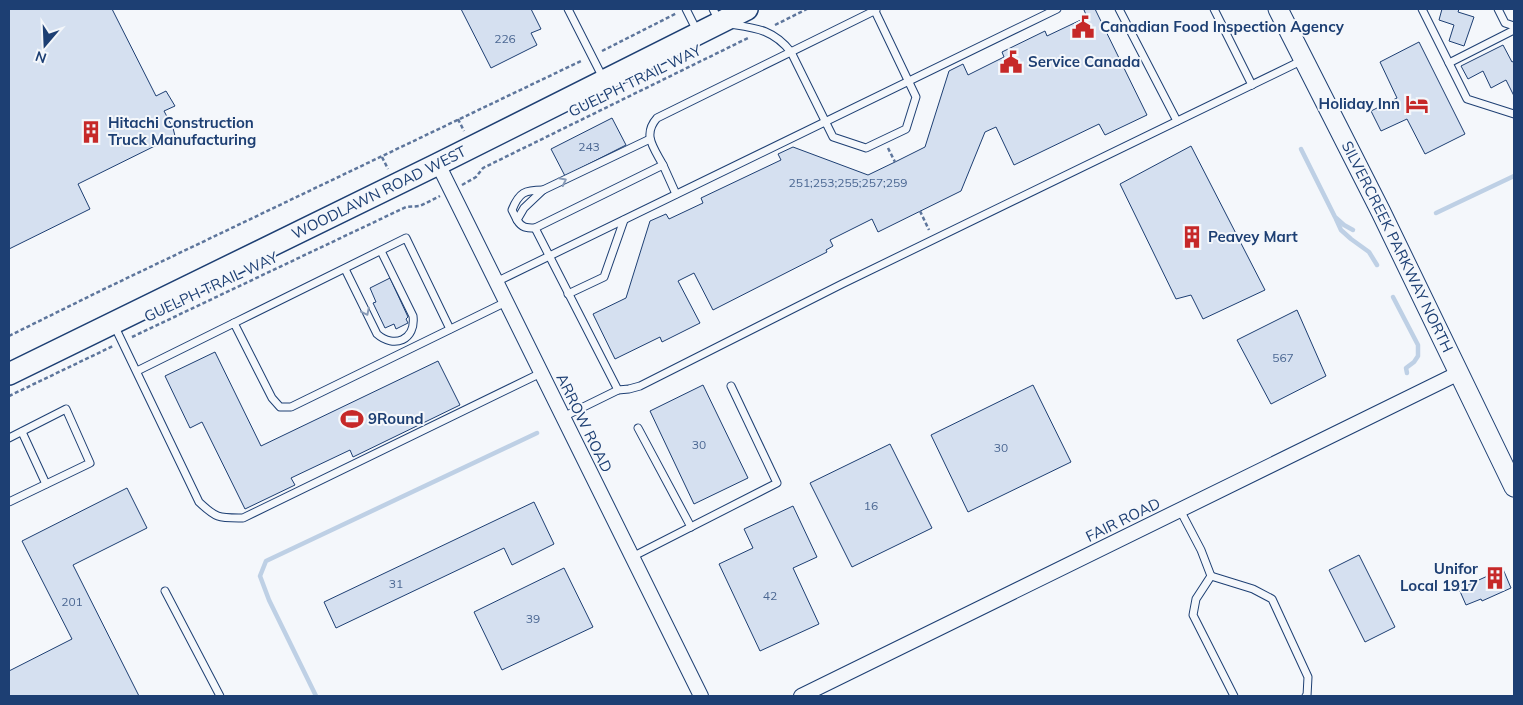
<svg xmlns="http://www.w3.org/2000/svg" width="1523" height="705" font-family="Mulish,sans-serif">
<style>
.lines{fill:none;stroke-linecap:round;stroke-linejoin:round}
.stream{stroke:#bed0e5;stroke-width:4.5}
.building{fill:#d5e0f0;stroke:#1d3f73}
.lane-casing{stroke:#1d3f73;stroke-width:9}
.street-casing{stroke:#1d3f73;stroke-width:16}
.secondary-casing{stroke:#1d3f73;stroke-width:21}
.primary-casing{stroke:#1d3f73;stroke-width:24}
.path{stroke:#5e769c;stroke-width:2.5;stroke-dasharray:4 2.5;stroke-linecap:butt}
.lane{stroke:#f4f7fb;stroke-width:7}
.street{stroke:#f4f7fb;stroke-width:14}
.secondary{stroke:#f4f7fb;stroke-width:19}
.primary{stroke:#f4f7fb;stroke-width:21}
.oneway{stroke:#889bb7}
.labels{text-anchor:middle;stroke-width:4;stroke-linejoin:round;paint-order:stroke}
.number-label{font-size:12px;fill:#4b6792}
.poi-label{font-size:15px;font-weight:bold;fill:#1d3f73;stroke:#f4f7fb;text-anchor:start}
.street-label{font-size:15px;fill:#1d3f73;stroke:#f4f7fb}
</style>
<rect width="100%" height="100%" fill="#f4f7fb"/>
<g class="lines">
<g class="stream">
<polyline points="1301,149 1335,217 1344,225 1353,230"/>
<polyline points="1436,213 1514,176"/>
<polyline points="1336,219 1341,230 1351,239 1369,252 1377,265"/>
<polyline points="1393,297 1418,345 1418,356 1414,362 1406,368 1407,373"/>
<polyline points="316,696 269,600 260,576 266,561 537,433"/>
</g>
</g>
<g class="building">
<polygon points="9,9 112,9 156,96 166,91 175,106 164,111 173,128 175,136 78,184 90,209 9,249"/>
<polygon points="461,9 531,9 541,29 531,33 537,45 491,68"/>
<polygon points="1086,9 1095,9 1147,115 1105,135 1099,124 1014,165 996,127 985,132 961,191 878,232 872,219 830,240 833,246 826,250 827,252 713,310 694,273 678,281 700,323 662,342 660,337 615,359 593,314 626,298 650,221 666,214 669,219 703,203 701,198 781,160 778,154 793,147 868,175 895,162 925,147 949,71 963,64 968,75 1004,57 1002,52 1045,31 1047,36 1087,17 1084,10"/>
<polygon points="1442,9 1459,9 1458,12 1474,17 1464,46 1449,41 1454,25 1439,20"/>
<polygon points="1419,42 1465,134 1425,154 1407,119 1381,131 1371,111 1397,98 1380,62"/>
<polygon points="1503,45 1512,62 1514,61 1514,96 1506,80 1491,88 1483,71 1468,79 1461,66"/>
<polygon points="612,118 626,145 565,176 551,149"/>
<polygon points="1191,146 1265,290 1203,319 1191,295 1176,299 1120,184"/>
<polygon points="390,278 408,317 406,319 408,323 396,329 394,324 385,328 373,303 376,302 370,288"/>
<polygon points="1297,310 1326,376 1271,404 1237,340"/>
<polygon points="215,352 261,446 438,361 460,405 353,457 350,450 291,478 295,485 245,509 202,422 190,428 165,376"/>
<polygon points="703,385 748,478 694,504 650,411"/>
<polygon points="1033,385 1071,462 968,512 931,435"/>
<polygon points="890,444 932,528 852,567 810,483"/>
<polygon points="127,488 147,528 73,565 139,696 9,696 9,671 72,639 22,541"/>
<polygon points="534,502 554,544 512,565 504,548 336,628 324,602"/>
<polygon points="793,506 817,557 793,568 819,624 760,651 719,564 753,548 744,529"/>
<polygon points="1359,555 1395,627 1365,642 1329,570"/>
<polygon points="564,568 593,627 502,670 474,612"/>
<polygon points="1503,569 1511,588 1482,601 1481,599 1466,605 1459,589"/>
</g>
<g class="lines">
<defs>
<g id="lane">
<polyline points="568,9 603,78"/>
<polyline points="686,9 697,31"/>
<polyline points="713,9 719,21"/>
<polyline points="1119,9 1177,121"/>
<polyline points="1214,9 1252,85"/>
<polyline points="1422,9 1467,99 1514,114"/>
<polyline points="1498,9 1505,23 1514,26"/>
<path d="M729 24C755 28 773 29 791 52L833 137 866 148 906 129 916 97 874 9"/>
<polyline points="1449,63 1514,30"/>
<path d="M663 165C654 148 642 135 657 118L876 10"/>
<path d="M517 220 512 210C519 192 525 190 543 190"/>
<path d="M535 228C526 228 522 228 517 220L524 208 543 190 650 139"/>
<path d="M345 269 377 334C394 349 416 340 413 316L381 251"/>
<polyline points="496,282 1057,9"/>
<polyline points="568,294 604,277 624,220"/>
<polyline points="234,323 406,238 450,329"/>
<path d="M114 325 199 502C217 519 219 518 243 518L541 373"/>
<polyline points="137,371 234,323 272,398 280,407 291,407 506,302"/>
<polyline points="618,390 535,228 663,165 676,194"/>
<polyline points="563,417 618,390 629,389 640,386 842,284 1303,60"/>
<polyline points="638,428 691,527"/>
<polyline points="22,432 46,484"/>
<polyline points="9,438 66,409 90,463 9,502"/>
<polyline points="1180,510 1201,550 1211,576"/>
<polyline points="632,557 777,483 731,386"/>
<polyline points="1211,576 1253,589 1272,599 1308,677 1307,696 1306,696"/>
<polyline points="1211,576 1196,599 1193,615 1234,696"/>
<polyline points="165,591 220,696"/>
</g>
<g id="street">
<polyline points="438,164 701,696"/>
<polyline points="801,696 1459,373"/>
</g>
<g id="secondary">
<path id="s1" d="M1278 9 1381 212 1514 487"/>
</g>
<g id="primary">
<path id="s2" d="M9 374 438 164 747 9"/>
</g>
</defs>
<use href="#lane" class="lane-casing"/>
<use href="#street" class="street-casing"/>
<use href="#secondary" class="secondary-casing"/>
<use href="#primary" class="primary-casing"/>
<g class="path">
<polyline points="775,25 807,9"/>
<polyline points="602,51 677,13"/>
<polyline points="458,119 464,131"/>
<polyline points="888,148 895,162"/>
<polyline points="382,157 388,169"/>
<polyline points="462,185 476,177 483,168 748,38"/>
<polyline points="920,211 929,230"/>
<polyline points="9,336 100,291 583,60"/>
<polyline points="132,337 406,207 420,206 440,196"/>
<polyline points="9,396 113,346"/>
</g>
<use href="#lane" class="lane"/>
<use href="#street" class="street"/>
<use href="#secondary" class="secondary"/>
<use href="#primary" class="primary"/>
</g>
<defs><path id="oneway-chevron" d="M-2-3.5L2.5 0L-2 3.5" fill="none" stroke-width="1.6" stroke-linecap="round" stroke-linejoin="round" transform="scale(1.25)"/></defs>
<g class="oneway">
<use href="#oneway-chevron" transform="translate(563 181) rotate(-27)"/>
<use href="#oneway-chevron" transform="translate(366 312) rotate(64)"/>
</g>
<defs>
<symbol id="civic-bare" viewBox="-9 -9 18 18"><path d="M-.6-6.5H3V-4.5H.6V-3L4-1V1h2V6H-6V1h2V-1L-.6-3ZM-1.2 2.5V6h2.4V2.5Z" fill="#c62828" stroke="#f4f7fb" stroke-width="2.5" paint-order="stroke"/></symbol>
<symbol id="hotel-bare" viewBox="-9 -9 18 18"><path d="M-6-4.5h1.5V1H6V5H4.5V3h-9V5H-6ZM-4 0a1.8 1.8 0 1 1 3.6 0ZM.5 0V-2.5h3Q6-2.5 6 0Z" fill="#c62828" stroke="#f4f7fb" stroke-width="2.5" paint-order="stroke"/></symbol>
<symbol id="building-bare" viewBox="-9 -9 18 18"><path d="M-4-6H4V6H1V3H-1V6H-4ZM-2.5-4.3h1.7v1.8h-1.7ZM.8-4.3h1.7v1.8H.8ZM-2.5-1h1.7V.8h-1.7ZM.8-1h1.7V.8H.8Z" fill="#c62828" stroke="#f4f7fb" stroke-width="2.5" paint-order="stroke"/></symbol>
<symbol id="stadium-bare" viewBox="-9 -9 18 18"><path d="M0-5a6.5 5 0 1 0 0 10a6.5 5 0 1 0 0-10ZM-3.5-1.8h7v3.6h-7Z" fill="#c62828" stroke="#f4f7fb" stroke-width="2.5" paint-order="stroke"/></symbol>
</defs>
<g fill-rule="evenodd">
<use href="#civic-bare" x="1067" y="11" width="32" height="32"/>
<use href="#civic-bare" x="995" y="46" width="32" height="32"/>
<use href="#hotel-bare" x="1401" y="88" width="32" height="32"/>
<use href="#building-bare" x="75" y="116" width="32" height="32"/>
<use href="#building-bare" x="1176" y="221" width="32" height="32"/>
<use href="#stadium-bare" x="336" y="403" width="32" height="32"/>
<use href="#building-bare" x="1479" y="562" width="32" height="32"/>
</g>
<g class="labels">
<g class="number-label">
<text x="505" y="43">226</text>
<text x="589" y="151">243</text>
<text x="848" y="187">251;253;255;257;259</text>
<text x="1283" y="362">567</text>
<text x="699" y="449">30</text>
<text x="1001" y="452">30</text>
<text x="871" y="510">16</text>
<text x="396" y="588">31</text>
<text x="770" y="600">42</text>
<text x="72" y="606">201</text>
<text x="533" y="623">39</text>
</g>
<g class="poi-label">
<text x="1100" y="32">Canadian Food Inspection Agency</text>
<text x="1028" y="67">Service Canada</text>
<text x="1400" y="109" text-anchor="end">Holiday Inn</text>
<text x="108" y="128">Hitachi Construction<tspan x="108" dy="17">Truck Manufacturing</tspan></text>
<text x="1208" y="242">Peavey Mart</text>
<text x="368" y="424">9Round</text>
<text x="1478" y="574" text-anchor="end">Unifor<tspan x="1478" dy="17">Local 1917</tspan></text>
</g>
<g class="street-label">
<text transform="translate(635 81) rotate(-26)" y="5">GUELPH TRAIL WAY</text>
<text dy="5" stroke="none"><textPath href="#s2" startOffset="412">WOODLAWN ROAD WEST</textPath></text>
<text dy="5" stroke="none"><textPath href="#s1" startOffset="266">SILVERCREEK PARKWAY NORTH</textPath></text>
<text transform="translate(211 287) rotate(-25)" y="5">GUELPH TRAIL WAY</text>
<text transform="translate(584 423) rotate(64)" y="5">ARROW ROAD</text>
<text transform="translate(1123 520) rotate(-26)" y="5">FAIR ROAD</text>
</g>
</g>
<rect width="1523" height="705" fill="none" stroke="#1d3f73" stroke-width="20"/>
<g transform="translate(45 45) rotate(199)" stroke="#f4f7fb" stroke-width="4" paint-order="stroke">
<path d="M0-4L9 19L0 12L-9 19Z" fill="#1d3f73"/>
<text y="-8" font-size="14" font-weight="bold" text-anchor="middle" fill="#1d3f73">N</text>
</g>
</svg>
